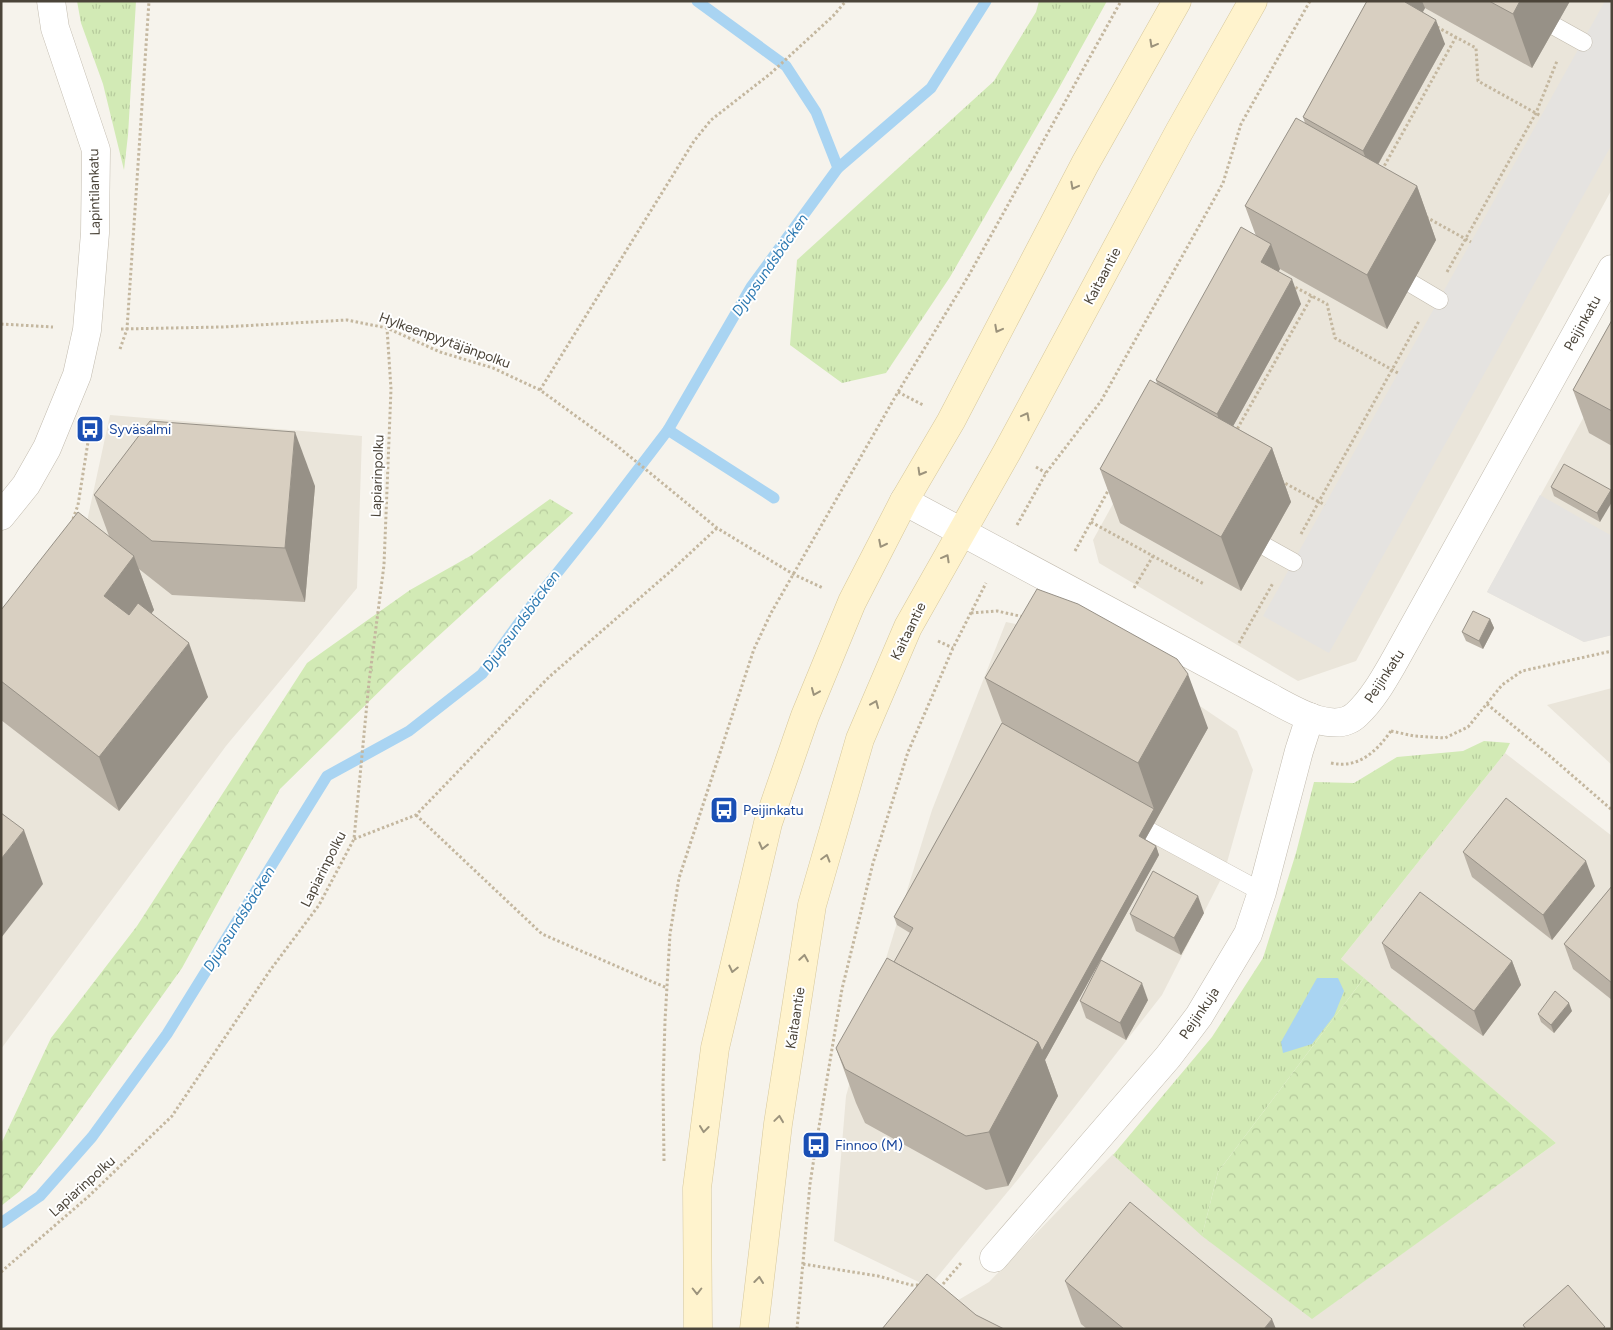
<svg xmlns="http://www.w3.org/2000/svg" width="1613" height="1330" font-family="Figtree,sans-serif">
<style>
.residential{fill:#eae5da}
.grass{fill:url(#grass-tufts)}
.forest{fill:url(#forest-crowns)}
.parking{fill:#e5e3e0}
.water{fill:#a9d4f2}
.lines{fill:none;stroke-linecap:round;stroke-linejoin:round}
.stream{stroke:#a9d4f2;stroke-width:11}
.service-casing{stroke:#c2bbae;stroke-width:19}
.minor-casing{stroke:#c2bbae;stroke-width:29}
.secondary-casing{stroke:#d6c79b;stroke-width:29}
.path{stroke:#c4b79f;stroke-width:3;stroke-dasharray:2.5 2.5;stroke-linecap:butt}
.service{stroke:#fff;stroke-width:18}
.minor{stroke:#fff;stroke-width:28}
.secondary{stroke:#fff3cd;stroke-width:28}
.wall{fill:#bab2a6}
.shaded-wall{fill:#979187}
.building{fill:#d8cfc1;stroke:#979187}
.oneway{stroke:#9c937c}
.labels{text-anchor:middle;stroke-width:4;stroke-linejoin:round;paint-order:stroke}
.street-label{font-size:14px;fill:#4b4439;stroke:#fff}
.transit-label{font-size:14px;fill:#164399;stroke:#fff;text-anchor:start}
.water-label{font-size:15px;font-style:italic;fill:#2e7ab2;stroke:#fff}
</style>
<defs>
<pattern id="grass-tufts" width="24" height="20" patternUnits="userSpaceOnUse" patternTransform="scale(1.25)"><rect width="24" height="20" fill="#d2eab5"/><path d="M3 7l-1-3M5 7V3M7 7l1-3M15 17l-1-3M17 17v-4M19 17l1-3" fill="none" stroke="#b6ca9c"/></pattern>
<pattern id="forest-crowns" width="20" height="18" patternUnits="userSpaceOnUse" patternTransform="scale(1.25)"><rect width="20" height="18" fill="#d2eab5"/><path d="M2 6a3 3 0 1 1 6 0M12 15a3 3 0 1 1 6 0" fill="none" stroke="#b6ca9c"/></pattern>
</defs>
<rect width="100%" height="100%" fill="#f6f3ec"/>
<g class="residential">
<polygon points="1391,1 1612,1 1612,189 1356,661 1298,681 1099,563 1093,540"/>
<polygon points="1612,366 1612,635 1584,642 1487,592"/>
<polygon points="110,415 362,436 357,588 226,746 1,1049 1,671 76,572"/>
<polygon points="1006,622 1063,634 1197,704 1237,731 1253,770 1224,873 1162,995 1019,1178 929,1287 834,1241 846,1096 875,994 932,810"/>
<polygon points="1612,688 1612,765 1547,705"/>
<polygon points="1505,753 1612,836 1612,1329 921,1329 931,1316 989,1282 1113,1154 1314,1317 1556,1143 1341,959"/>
</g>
<g class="grass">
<polygon points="77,1 136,1 128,135 124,170 103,84 81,23"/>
<polygon points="1039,1 1107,1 1059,88 950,277 886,373 842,383 790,345 797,260 994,81 1036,12"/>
<polygon points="1484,741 1510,743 1505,753 1341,959 1364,978 1218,1172 1202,1236 1113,1155 1212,1037 1263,958 1296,853 1314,782 1354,783 1397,757 1463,751"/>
</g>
<g class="forest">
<polygon points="550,499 573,513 398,673 280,789 182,968 62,1136 20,1191 1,1206 1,1144 51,1038 137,926 307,663 410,590 472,555"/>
<polygon points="1364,978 1556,1143 1312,1319 1202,1236 1218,1172"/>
</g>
<g class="parking">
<polygon points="1605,1 1612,1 1612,144 1329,653 1263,616"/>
<polygon points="1540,495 1612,536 1612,635 1584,642 1487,592"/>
</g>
<polygon class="water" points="1317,978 1338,978 1344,991 1334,1016 1312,1044 1283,1053 1281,1042"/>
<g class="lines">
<g class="stream">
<polyline points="697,1 786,66 816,112 838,168"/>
<polyline points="668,430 774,498"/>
<polyline points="1,1223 40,1196 92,1137 167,1034 327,776 409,731 482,674 534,602 597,523 668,430 751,287 838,168 931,88 986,1"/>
</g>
<defs>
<g id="service">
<polyline points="1556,27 1583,42"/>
<polyline points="1412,284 1439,300"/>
<polyline points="1266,547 1293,562"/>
<polyline points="1149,831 1262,892"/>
</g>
<g id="minor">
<path d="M904 501 1262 693C1286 705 1333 738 1357 714 1373 699 1384 679 1395 660L1612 269"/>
<polyline points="1,516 26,485 47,448 77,375 87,330 95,233 96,150 55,28 51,1"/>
<polyline points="994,1258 1168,1057 1199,1016 1248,934 1262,892 1299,751 1310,717"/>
</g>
<g id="secondary">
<polyline points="698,1329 697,1188 715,1048 768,823 805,716 852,602 904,501 951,421 1085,164 1177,1"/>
<polyline points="754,1329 778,1124 812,905 860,739 908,627 1007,452 1179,132 1253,1"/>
</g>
</defs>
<use href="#service" class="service-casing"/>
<use href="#minor" class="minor-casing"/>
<use href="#secondary" class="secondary-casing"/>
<g class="path">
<polyline points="1437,27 1476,48 1478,81 1541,116"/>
<polyline points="1382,170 1456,37"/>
<polyline points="1426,217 1471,242"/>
<polyline points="1447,272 1536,113 1557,61"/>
<polyline points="1291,285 1327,304 1335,338 1398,373"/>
<polyline points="1,324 53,327"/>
<polyline points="121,329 222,327 347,320 387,328 440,352 493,368 540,390 616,445 717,528 793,574 823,588"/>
<polyline points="120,349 127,329 149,1"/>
<polyline points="540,390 694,141 711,120 770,74 833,16 846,1"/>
<polyline points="898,392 923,405"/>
<polyline points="1235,433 1312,296"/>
<polyline points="1036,467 1046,473"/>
<polyline points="1281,481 1325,505"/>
<polyline points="73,519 78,505 88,442"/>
<polyline points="1091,522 1204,584"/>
<polyline points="1017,525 1046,473 1101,401 1212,203 1223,183 1241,124 1310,1"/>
<polyline points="1301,534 1419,321"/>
<polyline points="1075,551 1109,489"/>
<polyline points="1134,588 1153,556"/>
<polyline points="971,613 997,611 1024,617"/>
<polyline points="938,641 953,648"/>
<polyline points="1239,643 1273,583"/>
<polyline points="1487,704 1551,757 1612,810"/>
<polyline points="1391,731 1414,736 1445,738 1468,727 1502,685 1522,671 1612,651"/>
<path d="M1331 763C1358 769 1376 752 1391 731"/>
<polyline points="416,815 542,934 667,988"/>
<polyline points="354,839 416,815 549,677 672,570 717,528"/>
<polyline points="664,1161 663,1085 665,1021 670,934 679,878 754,649 771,613 898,392 969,275 1121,1"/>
<polyline points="803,1264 878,1276 911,1285 920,1285"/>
<polyline points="1,1272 89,1196 172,1116 271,969 319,905 354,839 369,682 384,565 391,389 387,328"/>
<polyline points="943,1284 961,1263"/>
<polyline points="797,1329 810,1184 816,1145 842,989 873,863 908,752 953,648 986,583"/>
</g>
<use href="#service" class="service"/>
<use href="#minor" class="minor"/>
<use href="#secondary" class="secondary"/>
</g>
<g class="wall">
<polygon points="1367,1 1570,1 1532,68 1425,8 1423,12 1445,44 1378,165 1417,186 1436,240 1387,329 1280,269 1278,272 1301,304 1233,426 1272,448 1291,502 1241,591 1120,523 1100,469 1157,384 1156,380 1256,236 1245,206 1305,123 1303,117"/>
<polygon points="1612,320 1612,446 1589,433 1573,390"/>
<polygon points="315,486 305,602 172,595 139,569 154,610 151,614 208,697 119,811 1,720 1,610 109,536 94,495"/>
<polygon points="1551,487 1611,490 1600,522 1554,496"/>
<polygon points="1490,619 1494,628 1483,649 1466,641 1462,632"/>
<polygon points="985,678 1208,728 1145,840 1156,846 1159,855 1045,1060 1058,1096 1008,1186 986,1190 865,1123 856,1103 836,1048 894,962 910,933 897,925 894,917 1002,723"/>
<polygon points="1463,852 1595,886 1552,940 1472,877"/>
<polygon points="1612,886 1612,1000 1573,969 1564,944"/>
<polygon points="1204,913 1181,955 1136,931 1130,914"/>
<polygon points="1382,943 1512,961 1521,985 1483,1036 1391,968"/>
<polygon points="1148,1000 1126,1040 1086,1018 1080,1001"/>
<polygon points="1572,1011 1554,1033 1541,1022 1538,1014"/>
<polygon points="1065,1281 1276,1329 1087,1329 1081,1324"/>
</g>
<g class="shaded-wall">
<polygon points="1406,1 1422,1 1425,8 1414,27 1405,2"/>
<polygon points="1520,1 1570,1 1532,68 1513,14"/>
<polygon points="1436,20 1445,44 1372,175 1363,151"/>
<polygon points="1417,186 1436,240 1387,329 1367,275"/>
<polygon points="1271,244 1280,269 1270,287 1261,262"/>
<polygon points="1292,279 1301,304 1226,439 1217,414"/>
<polygon points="295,432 315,486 305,602 285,548"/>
<polygon points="1272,448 1291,502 1241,591 1221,537"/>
<polygon points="1611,490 1612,493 1612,502 1600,522 1597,513"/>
<polygon points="134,556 154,610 124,650 104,596"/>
<polygon points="1490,619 1494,628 1483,649 1479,641"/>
<polygon points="189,643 208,697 119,811 99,757"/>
<polygon points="1188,674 1208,728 1142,845 1139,836 1154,809 1138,763"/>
<polygon points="24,830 43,884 1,938 1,859"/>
<polygon points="1156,846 1159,855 1045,1060 1058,1096 1008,1186 989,1132 1038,1042"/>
<polygon points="1586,861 1595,886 1552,940 1543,915"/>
<polygon points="1198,896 1204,913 1181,955 1174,938"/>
<polygon points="1512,961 1521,985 1483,1036 1474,1011"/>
<polygon points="1142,983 1148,1000 1126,1040 1120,1023"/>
<polygon points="1569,1003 1572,1011 1554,1033 1551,1025"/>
<polygon points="1272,1319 1276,1329 1264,1329"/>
</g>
<g class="building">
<polygon points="1367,1 1406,1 1405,2 1436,20 1363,151 1303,117"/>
<polygon points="1489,1 1520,1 1513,14"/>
<polygon points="1296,118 1417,186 1367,275 1245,206"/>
<polygon points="1241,227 1271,244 1261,262 1292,279 1217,414 1156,380"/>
<polygon points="1612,320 1612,411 1573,390"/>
<polygon points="1150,380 1272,448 1221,537 1100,469"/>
<polygon points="150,421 295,432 285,548 152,541 94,495"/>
<polygon points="1564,464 1611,490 1597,513 1551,487"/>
<polygon points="78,512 134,556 104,596 129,615 138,603 189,643 99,757 1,681 1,610"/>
<polygon points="1037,589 1078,604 1177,659 1188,674 1138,763 985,678"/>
<polygon points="1473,611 1490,619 1479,641 1462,632"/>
<polygon points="1002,723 1154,809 1139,836 1156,846 1042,1051 1038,1042 894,962 913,928 894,917"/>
<polygon points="1506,798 1586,861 1543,915 1463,852"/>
<polygon points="1,813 24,830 1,859"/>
<polygon points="1153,871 1198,896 1174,938 1130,914"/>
<polygon points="1612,886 1612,983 1564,944"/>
<polygon points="1420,892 1512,961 1474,1011 1382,943"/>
<polygon points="887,958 1038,1042 989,1132 966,1136 845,1069 836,1048"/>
<polygon points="1101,960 1142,983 1120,1023 1080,1001"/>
<polygon points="1555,991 1569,1003 1551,1025 1538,1014"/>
<polygon points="1130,1202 1272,1319 1264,1329 1124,1329 1065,1281"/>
<polygon points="927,1274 976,1315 1004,1329 882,1329"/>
<polygon points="1568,1285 1605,1327 1602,1329 1526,1329 1523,1325"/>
</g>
<defs><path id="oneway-chevron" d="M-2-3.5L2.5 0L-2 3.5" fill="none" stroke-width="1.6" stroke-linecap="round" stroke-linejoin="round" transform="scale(1.25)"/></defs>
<g class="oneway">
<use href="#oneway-chevron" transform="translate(1153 44) rotate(119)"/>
<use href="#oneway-chevron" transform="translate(1074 186) rotate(118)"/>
<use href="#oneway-chevron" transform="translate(998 329) rotate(118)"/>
<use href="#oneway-chevron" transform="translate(1026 416) rotate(-62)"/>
<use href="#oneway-chevron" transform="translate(921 472) rotate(120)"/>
<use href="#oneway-chevron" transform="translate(882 544) rotate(117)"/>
<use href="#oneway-chevron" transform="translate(946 558) rotate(-61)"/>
<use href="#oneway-chevron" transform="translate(815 692) rotate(113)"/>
<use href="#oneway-chevron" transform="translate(875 704) rotate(-67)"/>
<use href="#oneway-chevron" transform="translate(763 846) rotate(104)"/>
<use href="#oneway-chevron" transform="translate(826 858) rotate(-74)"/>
<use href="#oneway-chevron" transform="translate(804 958) rotate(-81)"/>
<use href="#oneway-chevron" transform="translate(733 969) rotate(103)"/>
<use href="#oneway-chevron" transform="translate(779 1119) rotate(-82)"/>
<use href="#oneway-chevron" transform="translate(704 1129) rotate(97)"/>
<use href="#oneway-chevron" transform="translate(759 1280) rotate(-83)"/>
<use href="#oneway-chevron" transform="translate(697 1291) rotate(90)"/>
</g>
<defs>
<symbol id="bus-square" viewBox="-11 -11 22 22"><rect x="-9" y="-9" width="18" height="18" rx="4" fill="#1a4fb4" stroke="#fff"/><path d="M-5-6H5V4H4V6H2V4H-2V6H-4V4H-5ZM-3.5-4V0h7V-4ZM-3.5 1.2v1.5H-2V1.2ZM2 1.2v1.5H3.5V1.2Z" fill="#fff"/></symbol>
</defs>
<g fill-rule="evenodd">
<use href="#bus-square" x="74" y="413" width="32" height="32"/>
<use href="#bus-square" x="708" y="794" width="32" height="32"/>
<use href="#bus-square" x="800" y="1129" width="32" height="32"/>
</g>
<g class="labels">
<g class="street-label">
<text transform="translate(94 192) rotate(-91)" y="5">Lapintilankatu</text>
<text transform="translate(1102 276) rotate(-62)" y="5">Kaitaantie</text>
<text transform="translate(1582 323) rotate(-61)" y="5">Peijinkatu</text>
<text transform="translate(445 340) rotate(20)" y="5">Hylkeenpyytäjänpolku</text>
<text transform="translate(377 476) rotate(-88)" y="5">Lapiarinpolku</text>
<text transform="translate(908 631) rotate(-64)" y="5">Kaitaantie</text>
<text transform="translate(1384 676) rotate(-57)" y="5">Peijinkatu</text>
<text transform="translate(323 869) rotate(-63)" y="5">Lapiarinpolku</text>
<text transform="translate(1199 1013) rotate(-56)" y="5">Peijinkuja</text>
<text transform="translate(795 1018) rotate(-81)" y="5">Kaitaantie</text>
<text transform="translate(82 1186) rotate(-42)" y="5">Lapiarinpolku</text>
</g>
<g class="transit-label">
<text x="109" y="434">Syväsalmi</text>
<text x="743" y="815">Peijinkatu</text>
<text x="835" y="1150">Finnoo (M)</text>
</g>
<g class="water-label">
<text transform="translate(770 265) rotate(-55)" y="5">Djupsundsbäcken</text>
<text transform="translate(521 621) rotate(-54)" y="5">Djupsundsbäcken</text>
<text transform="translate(239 919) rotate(-58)" y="5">Djupsundsbäcken</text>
</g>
</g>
<rect width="1613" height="1330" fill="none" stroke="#4b4439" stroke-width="5"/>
</svg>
